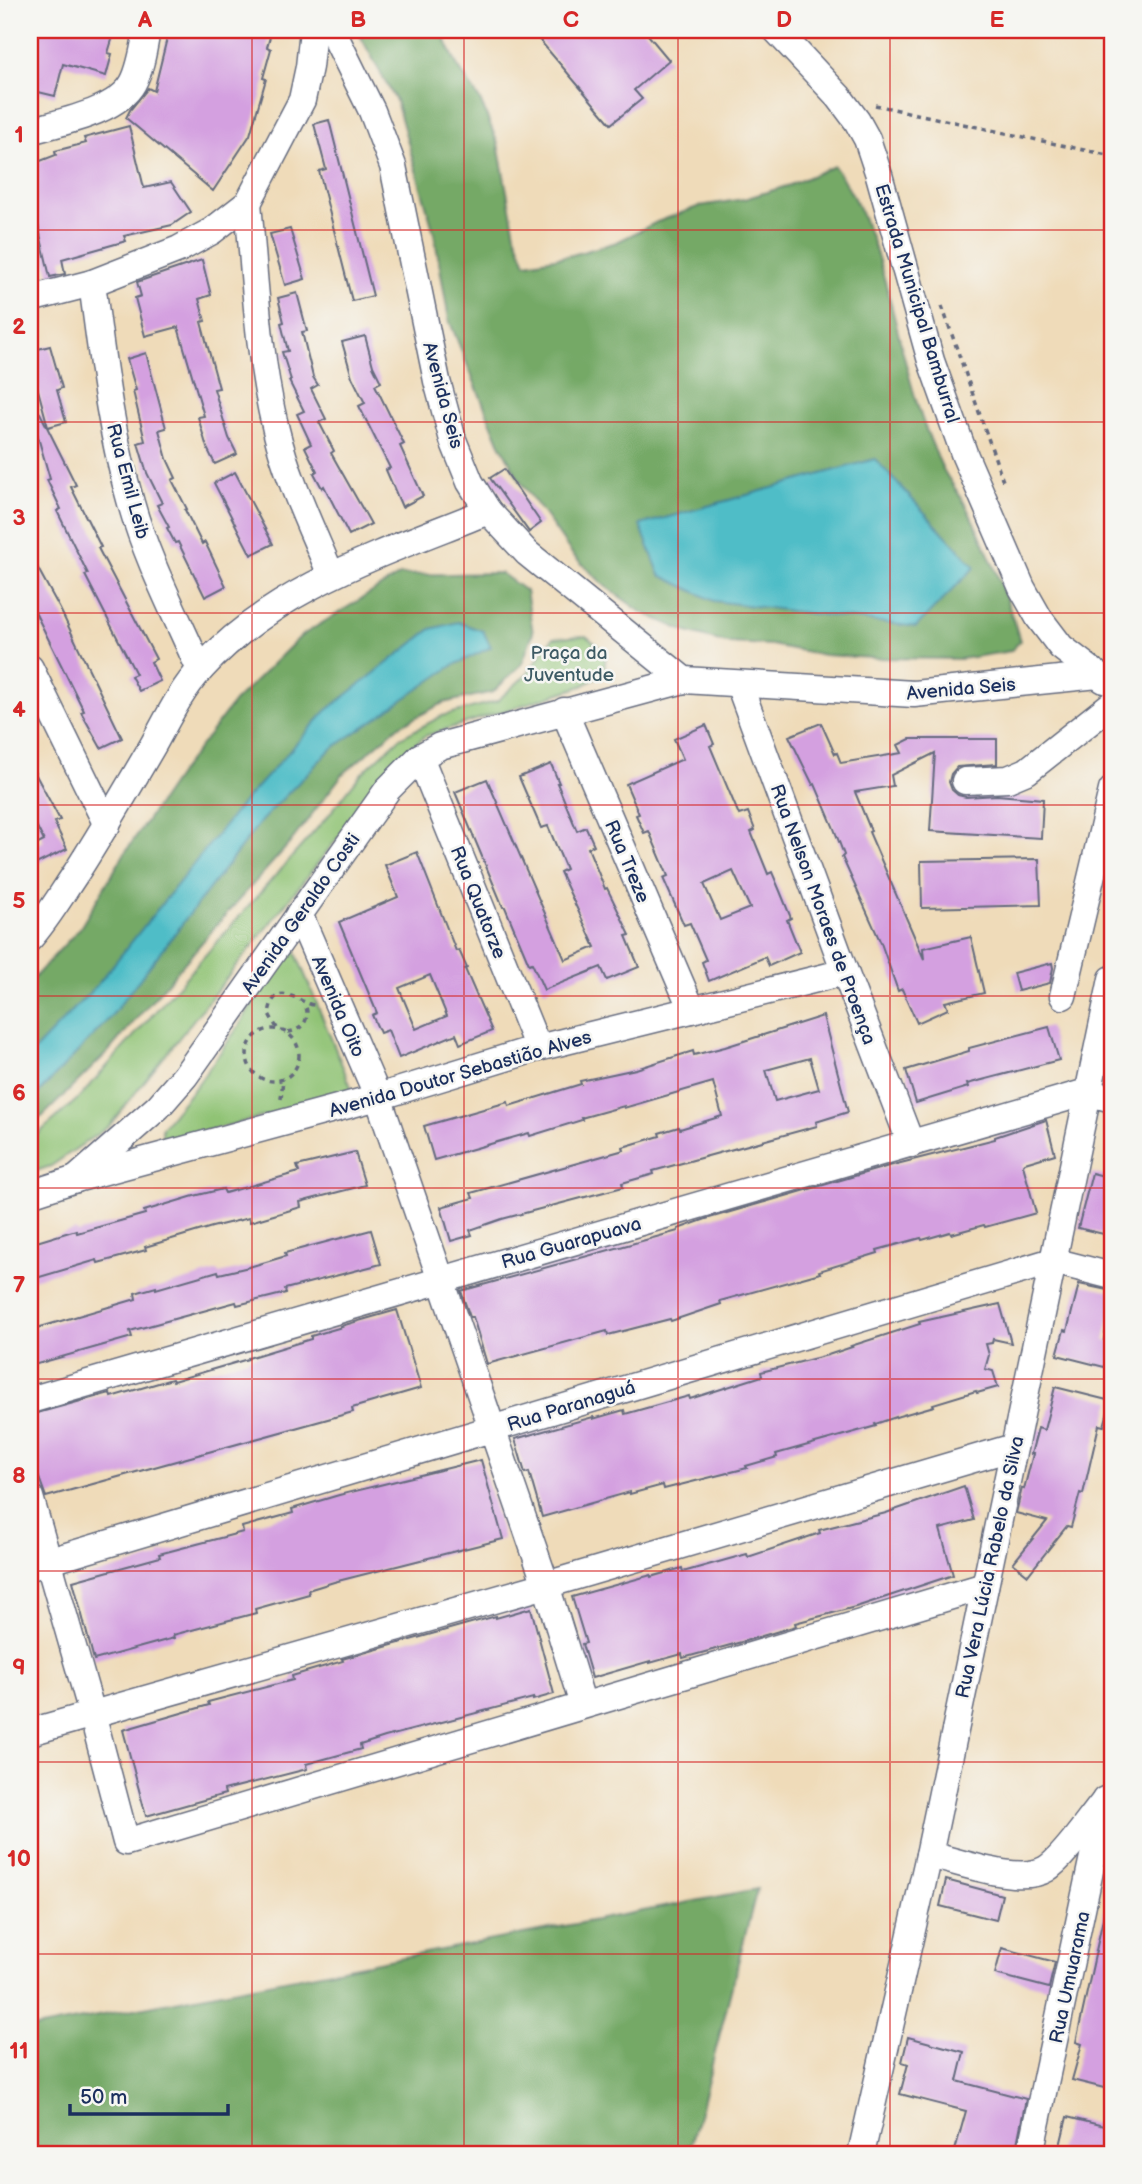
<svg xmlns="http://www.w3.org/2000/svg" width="1142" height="2184" font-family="'Balsamiq Sans',sans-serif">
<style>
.green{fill:#90c374;stroke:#567969;stroke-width:2}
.forest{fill:#74a966;stroke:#486c62;stroke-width:2}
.water{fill:#4fbdc7;stroke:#357692;stroke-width:2}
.building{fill:#d4a0e0;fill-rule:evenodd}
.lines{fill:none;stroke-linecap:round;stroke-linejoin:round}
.minor-casing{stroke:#656b7e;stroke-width:29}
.path{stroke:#656b7e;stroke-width:3.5;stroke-dasharray:5 5;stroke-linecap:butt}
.minor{stroke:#fff;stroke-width:26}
.grid{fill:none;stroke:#d62828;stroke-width:2;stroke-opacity:0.55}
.labels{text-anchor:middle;stroke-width:5;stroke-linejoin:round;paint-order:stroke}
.street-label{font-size:19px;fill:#1b2f5e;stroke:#f6f6f2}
.park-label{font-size:19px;fill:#3e5b65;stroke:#f6f6f2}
.neatline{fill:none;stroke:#d62828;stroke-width:2.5}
.grid-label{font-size:23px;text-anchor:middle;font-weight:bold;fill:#d62828}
</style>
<rect width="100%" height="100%" fill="#f6f6f2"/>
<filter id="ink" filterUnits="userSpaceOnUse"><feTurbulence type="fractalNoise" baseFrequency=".0143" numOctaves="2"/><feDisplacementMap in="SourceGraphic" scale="14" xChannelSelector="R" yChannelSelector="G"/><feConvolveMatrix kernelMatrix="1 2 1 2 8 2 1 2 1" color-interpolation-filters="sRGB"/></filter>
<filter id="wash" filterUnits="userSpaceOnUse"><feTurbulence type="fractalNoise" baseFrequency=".00686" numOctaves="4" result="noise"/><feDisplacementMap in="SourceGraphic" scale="28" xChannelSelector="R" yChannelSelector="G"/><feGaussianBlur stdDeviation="1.57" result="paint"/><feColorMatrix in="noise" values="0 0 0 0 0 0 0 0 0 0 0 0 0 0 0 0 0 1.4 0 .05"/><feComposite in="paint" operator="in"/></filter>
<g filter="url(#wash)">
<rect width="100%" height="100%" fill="#efdbb9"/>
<g class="green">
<polygon points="586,636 606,652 604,674 582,686 425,736 407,751 109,1126 51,1166 30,1173 30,1141 80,1097 328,816 361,774 400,738 442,716 497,701 527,674 553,638"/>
<polygon points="291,941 354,1094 162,1142 162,1127 197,1085 239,1026"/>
</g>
<g class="forest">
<path d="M357 30H441L456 63 481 102 498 144 515 234 526 263 572 255 617 242 657 222 700 206 744 199 790 185 834 166C889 241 893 342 925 427 931 441 937 457 944 471 952 485 962 497 969 512 990 553 1007 597 1020 641L1011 651 961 659 872 658 824 655 771 645 726 643 684 631 641 612 605 586 573 555 547 518 521 483 499 442 449 320 434 233 396 101Z"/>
<polygon points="501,573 526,591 533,633 522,664 493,692 443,703 399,726 342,775 289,844 228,912 108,1052 43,1116 30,1124 30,982 80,928 126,851 178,775 234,702 301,636 400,575"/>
<polygon points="757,1889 689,2154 30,2154 30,2029"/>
</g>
<g class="water">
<polygon points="875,459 975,567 916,627 714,601 660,575 640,525"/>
<polygon points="458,622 483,631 491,647 452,666 330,750 262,820 109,1019 30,1102 30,1055 97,985 244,801 326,711 431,629"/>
</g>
<g id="blocks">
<g class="building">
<polygon points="30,30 115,30 108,53 112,54 106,76 63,64 55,96 30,90"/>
<polygon points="169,30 272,30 267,47 271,49 263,78 266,79 250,135 213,191 126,118 130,110 148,88 154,91"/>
<polygon points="531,30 644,30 669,60 634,90 642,99 611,124"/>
<polygon points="329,120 373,296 352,301 319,171 326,169 314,124"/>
<polygon points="129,126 144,188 171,182 191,212 172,225 124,236 126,241 62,259 65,274 50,277 37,221 30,224 30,165 56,155 55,151 86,143 84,138"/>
<polygon points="290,229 305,279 285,285 270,234"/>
<polygon points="202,260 211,295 199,299 205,321 201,322 219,388 214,389 229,438 237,454 215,464 207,448 198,417 204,416 178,327 145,336 135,298 141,296 137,282"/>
<polygon points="297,293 307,331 302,332 313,377 318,385 311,389 326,419 319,422 334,451 331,453 371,524 349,535 324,486 322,488 314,473 317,471 305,447 311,444 297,414 304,411 289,381 291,380 282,352 288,351 281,323 284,322 278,298"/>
<polygon points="365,336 373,366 381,382 375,385 404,444 400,446 423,496 402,507 386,470 390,468 359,406 365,403 352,377 342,342"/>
<polygon points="50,346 62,388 57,390 66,422 48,427 30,360 30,351"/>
<polygon points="146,353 166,428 159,430 167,459 176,478 172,480 187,509 185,510 202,544 205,542 226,586 205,597 178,542 175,543 167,528 169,527 157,505 162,503 147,473 138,443 145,441 133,391 136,390 127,359"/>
<polygon points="40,413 76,485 71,487 101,547 98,548 156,659 151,662 160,681 139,691 131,676 136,674 85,575 88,574 57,511 61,509 47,480 50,479 32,416"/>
<polygon points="504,469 541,523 529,532 490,478"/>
<polygon points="235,472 273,544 251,555 214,483"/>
<polygon points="30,554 60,609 122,738 101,748 81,712 84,711 30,602"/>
<polygon points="821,723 835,754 837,753 841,763 902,753 898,745 910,739 997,739 997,764 957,767 951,774 949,782 952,790 958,795 966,797 997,795 1043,799 1041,838 930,831 935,753 891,775 893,786 855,792 871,831 869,832 924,959 923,948 971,937 984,993 945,1002 948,1009 917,1023 902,989 898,991 881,943 842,857 844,855 833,826 815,784 813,785 789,736"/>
<path d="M706 725 714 744 710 746 739 815 748 812 755 830 751 832 768 874 772 872 780 891 791 918 787 920 800 952 769 966 765 957 709 981 702 962 706 960 690 923 684 925 663 878 668 876 649 831 644 833 636 815 639 814 626 784 683 759 674 739ZM733 871 750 908 720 920 704 884Z"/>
<polygon points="30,764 60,820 54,822 67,849 30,867 30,848 44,841 30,813"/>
<polygon points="551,764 559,783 557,783 577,831 586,827 594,845 588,848 605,889 607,888 630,935 626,936 639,967 607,980 601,967 544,990 532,963 529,964 505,907 503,907 455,792 487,779 565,960 595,947 560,872 566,869 548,826 541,828 519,777"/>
<path d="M417 852 456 951 459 950 467 968 465 969 492 1031 460 1044 456 1034 399 1058 388 1030 380 1033 372 1015 377 1013 339 922 398 897 385 865ZM430 975 447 1016 416 1029 399 988Z"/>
<polygon points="1039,859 1041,905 922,908 921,861"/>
<polygon points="1052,963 1053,968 1050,983 1018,991 1013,973"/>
<path d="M823 1016 848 1112 816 1122 817 1126 653 1171 654 1174 622 1183 623 1187 502 1219 470 1230 472 1235 451 1241 441 1207 473 1198 471 1193 624 1150 623 1147 660 1136 659 1133 679 1127 680 1129 722 1116 713 1082 624 1108V1106L581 1118 582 1120 530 1136 529 1133 434 1160 424 1126 508 1102 509 1106 581 1084 580 1081 636 1069 693 1051 694 1055 725 1047ZM810 1058 819 1089 775 1101 766 1070Z"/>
<polygon points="1049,1027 1059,1060 967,1084 968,1087 916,1103 906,1070 969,1051 969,1048"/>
<polygon points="1046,1120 1055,1154 1025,1163 1023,1165 1036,1213 985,1227 984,1225 951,1234 950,1232 922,1240 921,1238 877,1250 878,1253 819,1271 820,1273 720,1301 721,1304 671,1321 670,1319 608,1335 607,1331 487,1364 473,1317 470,1317 461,1291 678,1231 678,1229 706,1219 889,1166 995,1139 995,1137"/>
<polygon points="355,1152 365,1185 300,1202 301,1207 250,1222 249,1218 212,1227 145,1247 146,1250 98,1263 97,1260 33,1279 30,1266 30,1244 76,1230 77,1233 145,1214 144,1211 194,1196 223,1189 225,1193 299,1172 297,1166"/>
<polygon points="1092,1173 1112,1178 1112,1236 1078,1228"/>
<polygon points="371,1230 381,1264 285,1289 286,1293 266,1298 237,1305 236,1302 130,1331 132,1337 30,1366 30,1330 136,1299 135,1293 156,1287 156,1289 218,1271 219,1274 249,1267 286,1256 285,1253"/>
<polygon points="1079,1284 1112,1291 1112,1304 1104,1340 1112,1342 1112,1369 1057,1355 1064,1330 1067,1331"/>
<polygon points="1000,1304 1011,1343 993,1339 992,1343 986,1344 989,1355 985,1369 993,1371 998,1387 977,1393 976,1391 933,1404 934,1406 899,1416 875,1424 876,1426 776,1454 777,1457 746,1466 747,1468 664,1489 663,1485 630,1494 630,1492 542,1517 529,1472 525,1473 515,1439 593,1417 593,1419 624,1410 625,1414 689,1396 690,1399 762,1376 761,1372 828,1355 852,1347 851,1346 920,1324 919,1322"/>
<polygon points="397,1310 421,1388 352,1408 353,1412 46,1497 34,1464 37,1463 30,1440 30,1415 110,1393 111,1397 172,1379 173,1381 248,1359 248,1358 311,1339 311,1336 342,1327 341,1326"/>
<polygon points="1055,1387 1111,1401 1104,1426 1099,1425 1083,1494 1080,1493 1071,1527 1067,1526 1028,1575 1013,1563 1047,1521 1016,1513 1022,1488 1024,1489 1033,1454 1031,1454 1038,1428 1044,1430"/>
<polygon points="481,1460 503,1539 334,1582 308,1590 309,1594 255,1609 256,1613 173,1635 174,1638 94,1660 73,1581 160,1557 159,1554 243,1532 242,1527 293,1513 292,1509 339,1495"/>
<polygon points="964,1486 974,1520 940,1529 953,1575 859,1606 795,1623 796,1626 745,1641 683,1658 682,1654 650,1663 650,1661 592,1678 582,1644 586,1643 572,1597 651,1575 651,1577 682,1568 683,1572 747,1554 748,1557 820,1533 819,1530 886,1513"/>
<polygon points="531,1608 554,1694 533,1700 533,1698 385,1737 360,1745 361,1749 306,1764 307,1769 224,1790 225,1794 146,1816 123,1730 209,1705 208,1702 293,1680 292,1676 343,1661 342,1659 496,1616 496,1618"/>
<polygon points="946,1880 1002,1895 996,1920 940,1906"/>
<polygon points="1106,1905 1112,1906 1112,2090 1072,2080 1082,2044 1076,2042"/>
<polygon points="1002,1948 1055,1962 1049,1988 995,1974"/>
<polygon points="908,2037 964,2052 957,2081 1026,2099 1015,2154 954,2154 966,2111 900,2094 908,2064 902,2062"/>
<polygon points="1067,2117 1112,2128 1112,2154 1058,2154"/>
</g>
</g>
</g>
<g filter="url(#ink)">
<use href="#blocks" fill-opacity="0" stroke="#656b7e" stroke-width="2"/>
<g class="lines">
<defs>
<g id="minor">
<polyline points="332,30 372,111 393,166 437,381 453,440 470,482 488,511 527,553 684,680"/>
<polyline points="776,30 839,97 857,121 867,139 879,175 931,361 965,456 1022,588 1039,618 1061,647 1104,680"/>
<path d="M30 131C60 122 117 112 133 83 141 68 144 47 147 30"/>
<path d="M248 203C255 279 258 357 276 430 288 480 311 527 331 575"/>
<path d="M92 283C102 357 110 431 131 503 147 560 176 615 200 670"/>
<polyline points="30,299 92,283 179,249 212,231 248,203 302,100 309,67 313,30"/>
<polyline points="30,668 107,825"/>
<polyline points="739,684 845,972 911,1144"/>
<polyline points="564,711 692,1010"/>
<polyline points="420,757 538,1048"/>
<polyline points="965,781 1008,779 1027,771 1112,704"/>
<polyline points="299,914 378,1097 546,1585 583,1705"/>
<path d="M30 938C48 918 61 895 76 873 103 831 128 788 153 745 167 720 181 690 201 669 276 586 387 552 488 511"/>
<polyline points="1063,996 1112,790"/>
<polyline points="76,1179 158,1107 185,1076 388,789 420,757 440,746 684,680 914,694 1098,675"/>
<polyline points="30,1194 76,1179 378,1097 538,1048 845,972"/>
<polyline points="30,1400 1087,1092 1112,1099"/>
<polyline points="30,1497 92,1713 126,1842 985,1586"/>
<polyline points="30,1567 1053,1261 1112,1276"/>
<polyline points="30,1732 546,1585 1014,1447"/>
<path d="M929 1855C958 1861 1019 1885 1046 1869 1064 1858 1088 1821 1103 1803"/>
<polyline points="861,2154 929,1855 1112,979"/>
<polyline points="1030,2154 1105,1800"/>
</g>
</defs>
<use href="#minor" class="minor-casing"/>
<g class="path">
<polyline points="875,105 1112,156"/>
<polyline points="942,306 1003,481"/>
<path d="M277 1028 269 1014C274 977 299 1003 314 1005"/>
<circle cx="273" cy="1055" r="26"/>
<path d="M288 1032C303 1030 311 1019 305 1004"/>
<polyline points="281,1099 283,1079"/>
</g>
<use href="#minor" class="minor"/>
</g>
</g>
<path class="grid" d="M252 30V2154M464 30V2154M678 30V2154M890 30V2154M30 230H1112M30 422H1112M30 613H1112M30 805H1112M30 996H1112M30 1188H1112M30 1379H1112M30 1571H1112M30 1762H1112M30 1954H1112"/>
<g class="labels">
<g class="street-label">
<text transform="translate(918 303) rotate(73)" y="7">Estrada Municipal Bamburral</text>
<text transform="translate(444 395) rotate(75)" y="7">Avenida Seis</text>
<text transform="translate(129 481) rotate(75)" y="7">Rua Emil Leib</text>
<text transform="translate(961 688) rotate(-5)" y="7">Avenida Seis</text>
<text transform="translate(628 861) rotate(67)" y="7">Rua Treze</text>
<text transform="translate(479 902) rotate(68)" y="7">Rua Quatorze</text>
<text transform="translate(300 913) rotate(-55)" y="7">Avenida Geraldo Costi</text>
<text transform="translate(824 914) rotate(70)" y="7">Rua Nelson Moraes de Proença</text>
<text transform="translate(339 1006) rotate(67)" y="7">Avenida Oito</text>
<text transform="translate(460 1073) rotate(-16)" y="7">Avenida Doutor Sebastião Alves</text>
<text transform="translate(571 1242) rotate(-16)" y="7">Rua Guarapuava</text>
<text transform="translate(571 1405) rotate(-17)" y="7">Rua Paranaguá</text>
<text transform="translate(989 1567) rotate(-78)" y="7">Rua Vera Lúcia Rabelo da Silva</text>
<text transform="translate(1069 1977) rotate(-78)" y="7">Rua Umuarama</text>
</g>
<g class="park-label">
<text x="569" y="659">Praça da<tspan x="569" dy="22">Juventude</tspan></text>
</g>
</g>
<rect width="1142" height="2184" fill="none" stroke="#f6f6f2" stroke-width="77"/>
<path d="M70 2104v10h158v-10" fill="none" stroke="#1b2f5e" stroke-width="3.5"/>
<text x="80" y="2104" font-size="21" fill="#1b2f5e" stroke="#f6f6f2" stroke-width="5" paint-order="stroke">50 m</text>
<rect x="38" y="38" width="1066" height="2108" class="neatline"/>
<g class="grid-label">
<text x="145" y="27">A</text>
<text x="358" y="27">B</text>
<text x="571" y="27">C</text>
<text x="784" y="27">D</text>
<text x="997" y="27">E</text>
<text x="19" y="142">1</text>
<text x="19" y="334">2</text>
<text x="19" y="525">3</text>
<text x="19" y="717">4</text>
<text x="19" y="908">5</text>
<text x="19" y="1100">6</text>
<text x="19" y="1292">7</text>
<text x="19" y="1483">8</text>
<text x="19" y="1675">9</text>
<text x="19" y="1866">10</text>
<text x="19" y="2058">11</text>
</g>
</svg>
